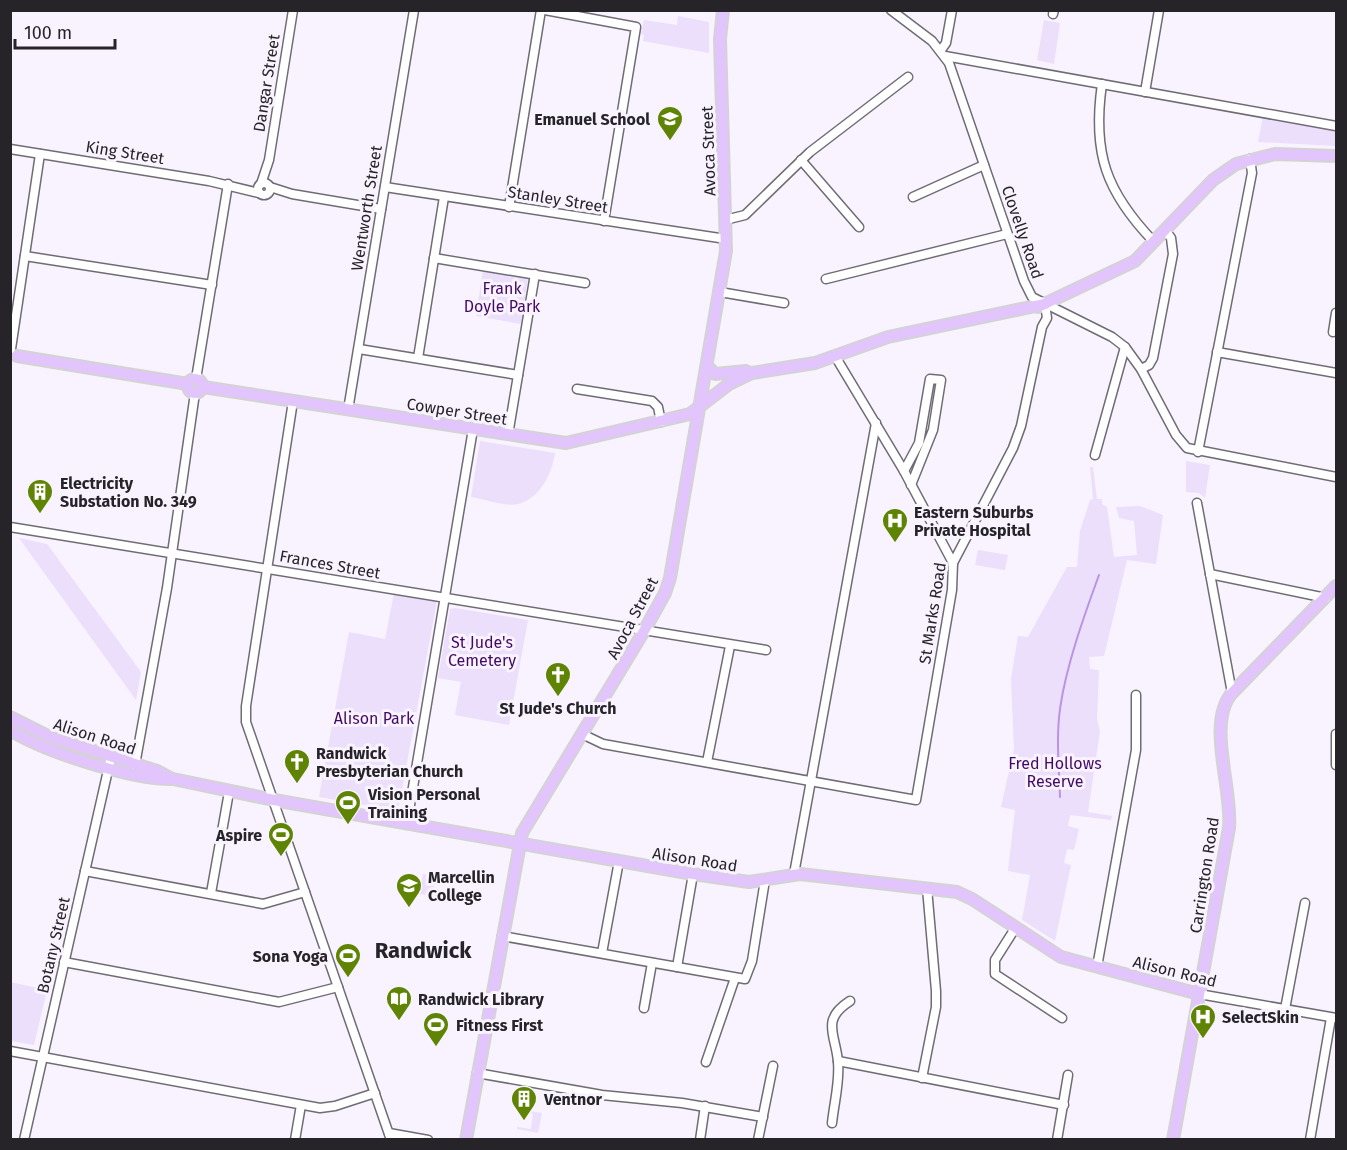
<svg xmlns="http://www.w3.org/2000/svg" width="1347" height="1150" font-family="'Fira Sans',sans-serif">
<style>
.green{fill:#ecdffb}
.lines{fill:none;stroke-linecap:round;stroke-linejoin:round}
.stream{stroke:#bb94e1;stroke-width:2}
.minor-casing{stroke:#706c75;stroke-width:11}
.major-casing{stroke:#d4d3d4;stroke-width:14}
.minor{stroke:#fff;stroke-width:8}
.major{stroke:#e2c5fd;stroke-width:10}
.labels{text-anchor:middle;stroke-width:6;stroke-linejoin:round;paint-order:stroke}
.street-label{font-size:16px;fill:#262428;stroke:#f8f3fe}
.poi-label{font-size:16px;font-weight:bold;fill:#262428;stroke:#f8f3fe;text-anchor:start}
.park-label{font-size:16px;fill:#430967;stroke:#f8f3fe}
.district-label{font-size:22px;font-weight:bold;fill:#262428;stroke:#f8f3fe}
</style>
<rect width="100%" height="100%" fill="#f8f3fe"/>
<g class="green">
<polygon points="678,16 709,22 709,53 643,41 644,35 641,34 644,20 677,25"/>
<polygon points="1044,20 1060,23 1054,64 1037,60"/>
<polygon points="1263,117 1336,131 1336,146 1258,142"/>
<polygon points="483,270 528,278 521,324 476,316"/>
<path d="M480 441 555 453C552 473 541 498 518 504 506 507 484 499 471 497Z"/>
<polygon points="1186,461 1210,465 1205,498 1199,493 1186,492"/>
<polygon points="1090,467 1093,467 1097,499 1102,499 1102,504 1107,507 1114,557 1137,555 1134,521 1119,518 1116,507 1140,506 1163,515 1156,564 1127,560 1104,656 1089,657 1090,669 1099,670 1097,719 1100,731 1088,812 1112,816 1111,820 1070,815 1068,826 1079,829 1074,850 1067,849 1064,863 1071,865 1055,941 1022,920 1030,875 1008,871 1015,810 1001,807 1014,749 1011,679 1018,636 1028,637 1067,567 1077,567 1080,531 1090,500 1093,499"/>
<polygon points="19,538 47,544 141,672 136,700"/>
<polygon points="978,550 1008,555 1005,570 975,565"/>
<polygon points="394,593 437,601 398,811 319,797 349,632 385,639"/>
<polygon points="455,608 528,620 509,725 455,715 461,682 438,678 450,609"/>
<polygon points="423,874 436,876 432,896 419,894"/>
<polygon points="10,982 47,990 34,1045 11,1041"/>
<polygon points="529,1111 542,1113 538,1133 517,1129 517,1127 531,1129 533,1114"/>
</g>
<g class="lines">
<path class="stream" d="M1060 797C1059 767 1056 738 1060 709 1066 666 1084 616 1099 575"/>
<defs>
<g id="minor">
<polyline points="545,10 636,27 604,221"/>
<polyline points="891,10 932,41 949,63 1024,281 1032,297 1112,337 1125,347 1141,369 1176,435 1187,448 1336,477"/>
<polyline points="1053,14 1054,10"/>
<polyline points="941,50 946,43 952,10"/>
<polyline points="945,56 1336,126"/>
<path d="M1102 84C1092 153 1106 192 1154 242"/>
<polyline points="1145,92 1159,10"/>
<polyline points="10,149 209,181 259,193"/>
<polyline points="801,160 859,227"/>
<circle cx="264" cy="189" r="6"/>
<polyline points="261,184 269,160 293,10"/>
<polyline points="270,187 292,194 381,209"/>
<polyline points="385,187 726,239"/>
<polyline points="913,197 984,165"/>
<polyline points="509,207 541,10"/>
<polyline points="725,220 745,215 810,152 908,77"/>
<polyline points="25,256 212,285"/>
<polyline points="434,258 585,283"/>
<polyline points="826,279 1007,234"/>
<polyline points="720,292 784,303"/>
<polyline points="1333,332 1336,313"/>
<polyline points="11,349 40,154"/>
<polyline points="359,349 518,375"/>
<polyline points="1217,352 1336,373"/>
<polyline points="835,356 904,471 953,563"/>
<polyline points="418,358 444,197"/>
<polyline points="1141,369 1149,365 1153,358 1173,254 1171,238 1165,230"/>
<polyline points="196,379 228,184"/>
<polyline points="577,389 652,401 658,407 661,422"/>
<polyline points="293,401 246,706 246,722 391,1140"/>
<polyline points="348,410 414,10"/>
<polyline points="508,435 535,274"/>
<polyline points="1198,452 1252,173 1250,159"/>
<polyline points="1095,455 1125,347"/>
<polyline points="904,471 919,443 930,379 941,380 933,430 911,485"/>
<polyline points="1197,503 1232,693"/>
<polyline points="10,527 766,650"/>
<polyline points="1210,574 1326,598"/>
<polyline points="582,734 603,744 916,800 952,590 953,563 1013,448 1021,426 1042,327 1047,318 1045,304"/>
<polyline points="1336,734 1336,765"/>
<polyline points="707,762 730,646"/>
<polyline points="135,765 167,588 195,393"/>
<polyline points="407,823 473,429"/>
<polyline points="85,871 263,904 305,892"/>
<polyline points="794,874 876,423"/>
<polyline points="211,893 229,792"/>
<polyline points="1016,927 995,960 995,974 1062,1018"/>
<polyline points="502,936 745,979 752,961 765,880"/>
<polyline points="602,953 619,861"/>
<polyline points="64,962 279,1002 338,987"/>
<polyline points="677,967 693,874"/>
<polyline points="1097,967 1136,750 1136,695"/>
<polyline points="1199,994 1336,1018"/>
<polyline points="644,1008 652,963"/>
<polyline points="1285,1009 1305,903"/>
<polyline points="10,1051 320,1108 335,1106 375,1093"/>
<polyline points="838,1061 1064,1105"/>
<polyline points="706,1062 735,978"/>
<polyline points="477,1073 602,1095 682,1103 763,1117"/>
<polyline points="922,1078 936,1007 936,991 927,888"/>
<path d="M832 1123C834 1103 840 1082 838 1062 836 1035 820 1020 850 1001"/>
<polyline points="389,1133 428,1140"/>
<polyline points="24,1140 111,757"/>
<polyline points="295,1140 301,1105"/>
<polyline points="700,1140 705,1106"/>
<polyline points="758,1140 773,1066"/>
<polyline points="1057,1140 1068,1075"/>
<polyline points="1310,1140 1331,1018"/>
</g>
<g id="major">
<polyline points="1038,307 1135,261 1213,180 1236,164 1275,154 1336,156"/>
<polyline points="17,356 188,384"/>
<polyline points="708,367 715,374 746,371"/>
<circle cx="195" cy="386" r="7"/>
<polyline points="203,387 566,443 690,414 729,384 752,373 815,363 888,337 1045,304"/>
<polyline points="10,717 50,737 157,771 170,778"/>
<path d="M10 730C46 752 132 780 173 779L274 800 693 874 749 882 800 874 957 892 972 899 1061 957 1199 994"/>
<polyline points="466,1140 522,833 644,631 665,593 670,578 726,251 720,39 723,10"/>
<path d="M1173 1140 1229 828C1233 789 1206 723 1232 693L1336 586"/>
</g>
</defs>
<use href="#minor" class="minor-casing"/>
<use href="#major" class="major-casing"/>
<use href="#minor" class="minor"/>
<use href="#major" class="major"/>
</g>
<defs>
<symbol id="school-pin" viewBox="-11 -11 22 30"><path d="M0 17L-7.5 6A9.5 9.5 0 1 1 7.5 6Z" fill="#5f8404" stroke="#f8f3fe"/><path d="M0-5L7-2L0 1L-7-2ZM-4 1L0 2.5L4 1V4Q0 6-4 4Z" fill="#fff"/></symbol>
<symbol id="building-pin" viewBox="-11 -11 22 30"><path d="M0 17L-7.5 6A9.5 9.5 0 1 1 7.5 6Z" fill="#5f8404" stroke="#f8f3fe"/><path d="M-4-6H4V6H1V3H-1V6H-4ZM-2.5-4.3h1.7v1.8h-1.7ZM.8-4.3h1.7v1.8H.8ZM-2.5-1h1.7V.8h-1.7ZM.8-1h1.7V.8H.8Z" fill="#fff"/></symbol>
<symbol id="hospital-pin" viewBox="-11 -11 22 30"><path d="M0 17L-7.5 6A9.5 9.5 0 1 1 7.5 6Z" fill="#5f8404" stroke="#f8f3fe"/><path d="M-5-5h3v3.5h4V-5h3V5h-3V1.5h-4V5h-3Z" fill="#fff"/></symbol>
<symbol id="church-pin" viewBox="-11 -11 22 30"><path d="M0 17L-7.5 6A9.5 9.5 0 1 1 7.5 6Z" fill="#5f8404" stroke="#f8f3fe"/><path d="M-1.2-6h2.4v3.5h3.3v2.4h-3.3V6h-2.4V-.1h-3.3v-2.4h3.3Z" fill="#fff"/></symbol>
<symbol id="stadium-pin" viewBox="-11 -11 22 30"><path d="M0 17L-7.5 6A9.5 9.5 0 1 1 7.5 6Z" fill="#5f8404" stroke="#f8f3fe"/><path d="M0-5a6.5 5 0 1 0 0 10a6.5 5 0 1 0 0-10ZM-3.5-1.8h7v3.6h-7Z" fill="#fff"/></symbol>
<symbol id="library-pin" viewBox="-11 -11 22 30"><path d="M0 17L-7.5 6A9.5 9.5 0 1 1 7.5 6Z" fill="#5f8404" stroke="#f8f3fe"/><path d="M-6-4Q-3-5.5-.7-3.5V5Q-3 3-6 4ZM6-4Q3-5.5 .7-3.5V5Q3 3 6 4Z" fill="#fff"/></symbol>
</defs>
<g fill-rule="evenodd">
<use href="#school-pin" x="655" y="104" width="30" height="40"/>
<use href="#building-pin" x="25" y="477" width="30" height="40"/>
<use href="#hospital-pin" x="880" y="506" width="30" height="40"/>
<use href="#church-pin" x="543" y="660" width="30" height="40"/>
<use href="#church-pin" x="282" y="747" width="30" height="40"/>
<use href="#stadium-pin" x="333" y="788" width="30" height="40"/>
<use href="#stadium-pin" x="266" y="820" width="30" height="40"/>
<use href="#school-pin" x="394" y="871" width="30" height="40"/>
<use href="#stadium-pin" x="333" y="941" width="30" height="40"/>
<use href="#library-pin" x="384" y="984" width="30" height="40"/>
<use href="#hospital-pin" x="1188" y="1002" width="30" height="40"/>
<use href="#stadium-pin" x="421" y="1010" width="30" height="40"/>
<use href="#building-pin" x="509" y="1084" width="30" height="40"/>
</g>
<g class="labels">
<g class="street-label">
<text transform="translate(266 83) rotate(-81)" y="6">Dangar Street</text>
<text transform="translate(708 151) rotate(-92)" y="6">Avoca Street</text>
<text transform="translate(125 152) rotate(9)" y="6">King Street</text>
<text transform="translate(558 199) rotate(9)" y="6">Stanley Street</text>
<text transform="translate(366 208) rotate(-81)" y="6">Wentworth Street</text>
<text transform="translate(1023 232) rotate(71)" y="6">Clovelly Road</text>
<text transform="translate(457 411) rotate(9)" y="6">Cowper Street</text>
<text transform="translate(330 564) rotate(10)" y="6">Frances Street</text>
<text transform="translate(932 613) rotate(-81)" y="6">St Marks Road</text>
<text transform="translate(632 618) rotate(-62)" y="6">Avoca Street</text>
<text transform="translate(95 736) rotate(18)" y="6">Alison Road</text>
<text transform="translate(695 859) rotate(9)" y="6">Alison Road</text>
<text transform="translate(1204 875) rotate(-81)" y="6">Carrington Road</text>
<text transform="translate(53 945) rotate(-77)" y="6">Botany Street</text>
<text transform="translate(1175 971) rotate(14)" y="6">Alison Road</text>
</g>
<g class="poi-label">
<text x="650" y="125" text-anchor="end">Emanuel School</text>
<text x="60" y="489">Electricity<tspan x="60" dy="18">Substation No. 349</tspan></text>
<text x="914" y="518">Eastern Suburbs<tspan x="914" dy="18">Private Hospital</tspan></text>
<text x="558" y="714" text-anchor="middle">St Jude's Church</text>
<text x="316" y="759">Randwick<tspan x="316" dy="18">Presbyterian Church</tspan></text>
<text x="368" y="800">Vision Personal<tspan x="368" dy="18">Training</tspan></text>
<text x="262" y="841" text-anchor="end">Aspire</text>
<text x="428" y="883">Marcellin<tspan x="428" dy="18">College</tspan></text>
<text x="328" y="962" text-anchor="end">Sona Yoga</text>
<text x="418" y="1005">Randwick Library</text>
<text x="1222" y="1023">SelectSkin</text>
<text x="456" y="1031">Fitness First</text>
<text x="544" y="1105">Ventnor</text>
</g>
<g class="park-label">
<text x="502" y="294">Frank<tspan x="502" dy="18">Doyle Park</tspan></text>
<text x="482" y="648">St Jude's<tspan x="482" dy="18">Cemetery</tspan></text>
<text x="374" y="724">Alison Park</text>
<text x="1055" y="769">Fred Hollows<tspan x="1055" dy="18">Reserve</tspan></text>
</g>
<g class="district-label">
<text x="423" y="958">Randwick</text>
</g>
</g>
<rect width="1347" height="1150" fill="none" stroke="#262428" stroke-width="24"/>
<path d="M15 39v9h100v-9" fill="none" stroke="#262428" stroke-width="3"/>
<text x="24" y="39" font-size="18" fill="#262428" stroke="#f8f3fe" stroke-width="4.5" paint-order="stroke">100 m</text>
</svg>
